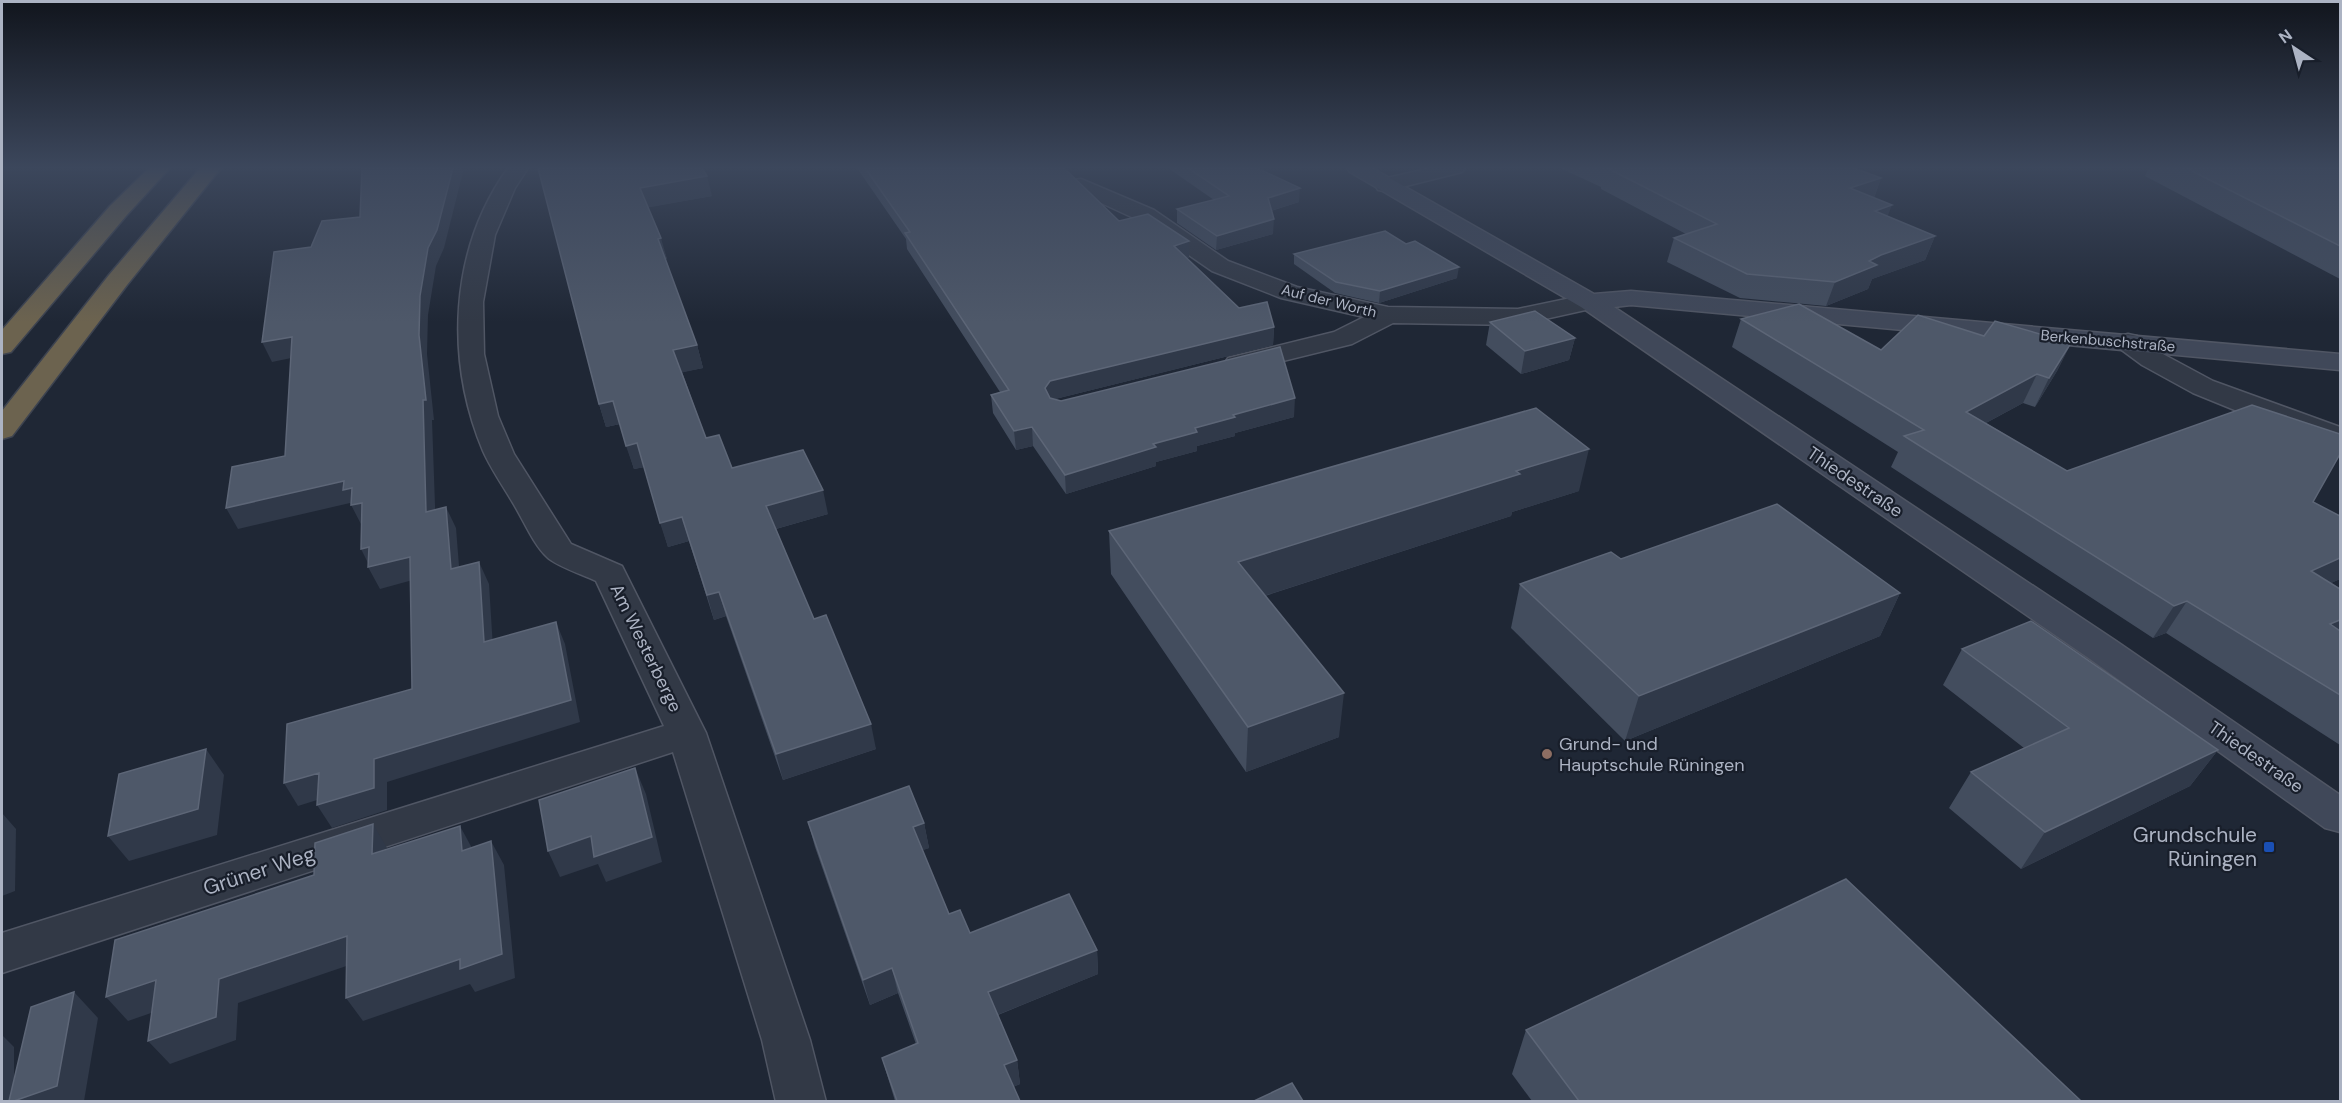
<svg xmlns="http://www.w3.org/2000/svg" width="2342" height="1103" font-family="'DM Sans',sans-serif">
<style>
.lines{fill:none;stroke-linecap:round;stroke-linejoin:round}
.street-casing{stroke:#505664;stroke-width:3}
.secondary-casing{stroke:#505664;stroke-width:3}
.highway-casing{stroke:#3d4350;stroke-width:3}
.street{fill:#323946;fill-rule:evenodd}
.secondary{fill:#404859;fill-rule:evenodd}
.highway{fill:#6c634f;fill-rule:evenodd}
.wall{fill:#434d5e}
.shaded-wall{fill:#303949}
.building{fill:#4e5869;stroke:#5d6677;stroke-width:1.5}
.education-dot{fill:#8d6e63;stroke:#181e2a;stroke-width:2}
.transit-dot{fill:#1a4fb4;stroke:#181e2a;stroke-width:2}
.labels{text-anchor:middle;stroke-width:4.5;stroke-linejoin:round;paint-order:stroke}
.far-street-label{font-size:15px;fill:#acb3c3;stroke:#181e2a}
.street-label{font-size:18px;fill:#acb3c3;stroke:#181e2a}
.poi-label{font-size:18px;fill:#acb3c3;stroke:#181e2a;text-anchor:start}
.near-poi-label{font-size:21px;fill:#acb3c3;stroke:#181e2a;text-anchor:end}
.near-street-label{font-size:21px;fill:#acb3c3;stroke:#181e2a}
</style>
<rect width="100%" height="100%" fill="#1f2735"/>
<g class="lines">
<defs>
<g id="street">
<path d="M508 168H528L515 188 495 235 483 302 484 354 498 416 514 454 571 544 622 566 706 733 810 1040 826 1102H776L762 1040 673 752 2 973V933L664 726 596 581C584 575 556 566 547 557 533 544 523 519 513 503 503 486 491 469 483 451 445 360 449 250 508 168Z"/>
<polygon points="1431,168 1465,168 1462,172 1386,191 1378,190 1375,185 1378,180"/>
<polygon points="1081,179 1154,210 1228,261 1297,287 1388,307 1518,309 1590,294 1599,297 1603,302 1599,307 1518,325 1393,323 1352,344 1238,372 1228,370 1224,364 1228,358 1334,332 1364,317 1281,298 1212,271 1138,220 1073,190 1070,185 1073,180"/>
<polygon points="2128,334 2137,336 2161,353 2213,381 2340,427 2340,446 2247,415 2193,393 2142,365 2119,348 2115,342 2119,336"/>
</g>
<polygon id="secondary" points="1347,168 1372,168 1594,294 1631,291 2340,354 2340,370 1631,305 1614,307 2116,641 2340,795 2340,832 2325,828 2090,659 1581,307 1350,172"/>
<g id="highway">
<polygon points="149,168 170,168 126,216 11,352 2,354 2,330 110,206"/>
<polygon points="200,168 221,168 127,285 12,436 2,439 2,411 109,275"/>
</g>
</defs>
<use href="#street" class="street-casing"/>
<use href="#secondary" class="secondary-casing"/>
<use href="#highway" class="highway-casing"/>
<use href="#street" class="street"/>
<use href="#secondary" class="secondary"/>
<use href="#highway" class="highway"/>
</g>
<g class="wall">
<polygon points="538,168 712,196 648,207 667,259 665,259 697,345 703,368 682,372 706,438 732,468 828,514 776,529 814,619 876,749 783,780 726,616 714,620 689,541 668,547 644,467 634,469 620,424 606,427 599,404"/>
<polygon points="857,168 1064,168 1119,221 1189,258 1187,258 1239,308 1274,327 1273,345 1055,399 1061,401 1294,417 1235,433 1235,436 1197,446 1197,451 1156,462 1156,466 1066,494 1033,446 1016,450 993,413 991,395 1000,392 907,249 906,239"/>
<polygon points="1168,168 1257,168 1299,202 1271,211 1273,234 1216,250 1177,223 1177,209 1214,200"/>
<polygon points="1560,168 1854,168 1881,178 1874,198 1888,217 1935,236 1925,260 1872,279 1868,289 1826,306 1740,298 1667,262 1674,238 1686,234 1601,189 1601,187"/>
<polygon points="2149,168 2340,168 2340,279 2145,176"/>
<polygon points="1294,254 1457,278 1379,303 1335,293 1294,264"/>
<polygon points="1741,319 1881,350 1984,336 2071,343 2057,371 2035,407 2023,403 1986,423 2067,471 2313,502 2340,516 2340,579 2331,583 2340,589 2340,745 2166,633 2153,638 1891,467 1898,452 1732,347"/>
<polygon points="1490,322 1575,338 1569,360 1521,374 1486,345"/>
<polygon points="1579,491 1512,512 1511,516 1265,596 1339,737 1246,772 1111,574 1109,531"/>
<polygon points="1621,559 1900,593 1880,636 1625,741 1511,628 1520,584"/>
<polygon points="1962,649 2218,750 2190,786 2021,869 1949,808 1971,772 2024,748 1943,685"/>
<polygon points="808,822 924,823 929,848 922,850 949,914 970,933 1097,950 1098,974 998,1015 1017,1060 1020,1084 1013,1087 1020,1101 895,1101 882,1058 916,1044 898,993 870,1005 815,847"/>
<polygon points="1526,1030 2081,1101 1532,1101 1512,1074"/>
</g>
<g class="shaded-wall">
<polygon points="453,168 464,168 444,248 436,266 428,315 427,354 434,420 432,420 436,533 426,512 419,335 420,296 428,248"/>
<polygon points="707,176 712,196 646,208 640,188"/>
<polygon points="1881,178 1873,200 1850,188"/>
<polygon points="1300,188 1299,202 1267,212 1268,198"/>
<polygon points="1892,205 1883,228 1875,211"/>
<polygon points="1274,219 1273,234 1216,250 1217,236"/>
<polygon points="1935,236 1925,260 1872,279 1868,289 1826,306 1835,282 1869,261 1881,255"/>
<polygon points="661,238 667,259 663,259 658,239"/>
<polygon points="1189,241 1189,258 1174,262 1174,246"/>
<polygon points="1459,267 1457,278 1379,303 1380,291"/>
<polygon points="1274,327 1273,345 1051,400 1045,388 1050,381"/>
<polygon points="292,337 301,356 272,362 262,342"/>
<polygon points="1575,338 1569,360 1521,374 1525,351"/>
<polygon points="2071,343 2057,371 2035,407 2049,378"/>
<polygon points="697,345 703,368 680,373 673,350"/>
<polygon points="2037,374 2023,403 1952,441 1966,412"/>
<polygon points="1295,398 1294,417 1235,433 1235,436 1197,446 1197,451 1156,462 1156,466 1066,494 1065,475 1233,415"/>
<polygon points="613,401 620,424 606,427 599,404"/>
<polygon points="1032,427 1033,446 1016,450 1014,431"/>
<polygon points="637,443 645,467 634,469 626,446"/>
<polygon points="1589,449 1579,491 1512,512 1511,516 1236,605 1238,562 1516,471"/>
<polygon points="344,481 352,488 362,503 362,526 350,503 238,529 226,508"/>
<polygon points="823,490 828,514 772,530 766,506"/>
<polygon points="446,507 456,528 461,591 451,569"/>
<polygon points="682,517 689,541 668,547 660,523"/>
<polygon points="369,547 410,557 420,578 380,589 368,567 370,567 361,549"/>
<polygon points="2340,558 2340,579 2287,603 2311,571"/>
<polygon points="479,562 489,584 494,664 484,642"/>
<polygon points="719,592 726,616 714,620 707,595"/>
<polygon points="1900,593 1880,636 1625,741 1639,696"/>
<polygon points="2187,601 2166,633 2153,638 2174,606"/>
<polygon points="2340,620 2340,641 2330,624"/>
<polygon points="556,622 565,644 580,722 387,782 387,810 332,828 317,805 374,759"/>
<polygon points="1344,693 1339,737 1246,772 1248,727"/>
<polygon points="871,724 876,749 783,780 776,754"/>
<polygon points="206,749 224,775 217,835 129,861 108,836"/>
<polygon points="2218,750 2190,786 2021,869 2045,832"/>
<polygon points="635,768 646,794 662,862 606,882 598,864 560,877 548,851"/>
<polygon points="319,773 333,795 298,806 284,783"/>
<polygon points="2,813 16,829 15,891 2,896"/>
<polygon points="924,823 929,848 918,852 913,827"/>
<polygon points="373,824 387,848 372,854"/>
<polygon points="460,826 473,850 462,851"/>
<polygon points="491,841 504,865 515,978 475,992 470,984 363,1021 346,998"/>
<polygon points="347,936 364,960 238,1003 236,1040 170,1064 148,1041 219,979"/>
<polygon points="1097,950 1098,974 992,1017 988,992"/>
<polygon points="892,968 898,993 870,1005 863,980"/>
<polygon points="156,980 177,1004 128,1021 106,997"/>
<polygon points="74,992 98,1018 84,1101 14,1101"/>
<polygon points="2,1035 14,1047 14,1101 2,1101"/>
<polygon points="1017,1060 1020,1084 1008,1089 1004,1065"/>
</g>
<g class="building">
<polygon points="362,168 453,168 437,230 428,248 420,296 419,335 426,400 423,400 426,512 446,507 451,569 479,562 484,642 556,622 571,700 374,759 374,788 317,805 319,773 284,783 287,724 412,689 410,557 368,567 369,547 361,549 362,503 351,505 352,488 343,490 344,481 226,508 232,467 285,456 292,337 262,342 274,252 311,247 322,221 360,217"/>
<polygon points="538,168 702,168 707,176 640,188 661,238 658,239 697,345 673,350 706,438 719,435 732,468 803,450 823,490 766,506 814,619 826,615 871,724 776,754 719,592 707,595 682,517 660,523 637,443 626,446 613,401 599,404"/>
<polygon points="865,168 1064,168 1119,221 1148,214 1189,241 1174,246 1239,308 1267,302 1274,327 1050,381 1045,388 1050,398 1061,401 1280,347 1295,398 1233,415 1235,417 1195,428 1197,432 1153,444 1156,447 1065,475 1032,427 1014,431 991,395 1009,390 905,233 910,232"/>
<polygon points="1188,168 1257,168 1300,188 1268,198 1274,219 1217,236 1177,209 1229,196"/>
<polygon points="1607,168 1854,168 1881,178 1850,188 1892,205 1875,211 1935,236 1881,255 1869,261 1877,265 1835,282 1747,274 1674,238 1717,224"/>
<polygon points="2186,168 2340,168 2340,246"/>
<polygon points="1385,231 1406,244 1415,241 1459,267 1380,291 1336,282 1294,254"/>
<polygon points="1799,304 1881,350 1918,315 1984,336 1995,321 2071,343 2049,378 2037,374 1966,412 2067,471 2252,405 2340,434 2340,454 2313,502 2340,516 2340,558 2311,571 2340,589 2340,620 2330,624 2340,631 2340,695 2187,601 2174,606 1904,436 1924,430 1741,319"/>
<polygon points="1535,311 1575,338 1525,351 1490,322"/>
<polygon points="1536,408 1589,449 1516,471 1520,474 1238,562 1344,693 1248,727 1109,531"/>
<polygon points="1777,504 1900,593 1639,696 1520,584 1611,552 1621,559"/>
<polygon points="2031,621 2218,750 2045,832 1971,772 2069,728 1962,649"/>
<polygon points="206,749 198,809 108,836 119,774"/>
<polygon points="635,768 652,837 594,857 591,836 548,851 539,800"/>
<polygon points="909,786 924,823 913,827 949,914 960,910 970,933 1069,894 1097,950 988,992 1017,1060 1004,1065 1020,1101 897,1101 882,1058 918,1043 892,968 863,980 808,822"/>
<polygon points="373,824 372,854 460,826 462,851 491,841 502,954 460,969 460,959 346,998 347,936 219,979 216,1017 148,1041 156,980 106,997 115,940 314,875 315,843"/>
<polygon points="1846,879 2081,1101 1579,1101 1526,1030"/>
<polygon points="74,992 57,1086 14,1101 9,1101 31,1007"/>
<polygon points="1292,1083 1303,1101 1254,1101"/>
</g>
<linearGradient id="sky" x2="0" y2="1"><stop stop-color="#11151d"/><stop offset="0.52" stop-color="#3c475c"/><stop offset="1" stop-color="#3c475c" stop-opacity="0"/></linearGradient>
<rect width="2342" height="322" fill="url(#sky)"/>
<circle class="education-dot" cx="1547" cy="754" r="6"/>
<rect class="transit-dot" x="2263" y="841" width="12" height="12" rx="3"/>
<g class="labels">
<g class="far-street-label">
<text transform="translate(1329 301) rotate(14)" y="5">Auf der Worth</text>
<text transform="translate(2108 341) rotate(5)" y="5">Berkenbuschstraße</text>
</g>
<g class="street-label">
<text transform="translate(1855 482) rotate(34)" y="6">Thiedestraße</text>
<text transform="translate(646 648) rotate(64)" y="6">Am Westerberge</text>
<text transform="translate(2256 757) rotate(35)" y="6">Thiedestraße</text>
</g>
<g class="poi-label">
<text x="1559" y="750">Grund- und<tspan x="1559" dy="21">Hauptschule Rüningen</tspan></text>
</g>
<g class="near-poi-label">
<text x="2257" y="842">Grundschule<tspan x="2257" dy="24">Rüningen</tspan></text>
</g>
<g class="near-street-label">
<text transform="translate(259 871) rotate(-18)" y="7">Grüner Weg</text>
</g>
</g>
<rect width="2342" height="1103" fill="none" stroke="#acb3c3" stroke-width="6"/>
<g transform="translate(2294 48) rotate(324)" stroke="#181e2a" stroke-width="4.5" paint-order="stroke">
<path d="M0-4.5L10 22L0 15L-10 22Z" fill="#acb3c3"/>
<text y="-9" font-size="16" font-weight="bold" text-anchor="middle" fill="#acb3c3">N</text>
</g>
</svg>
